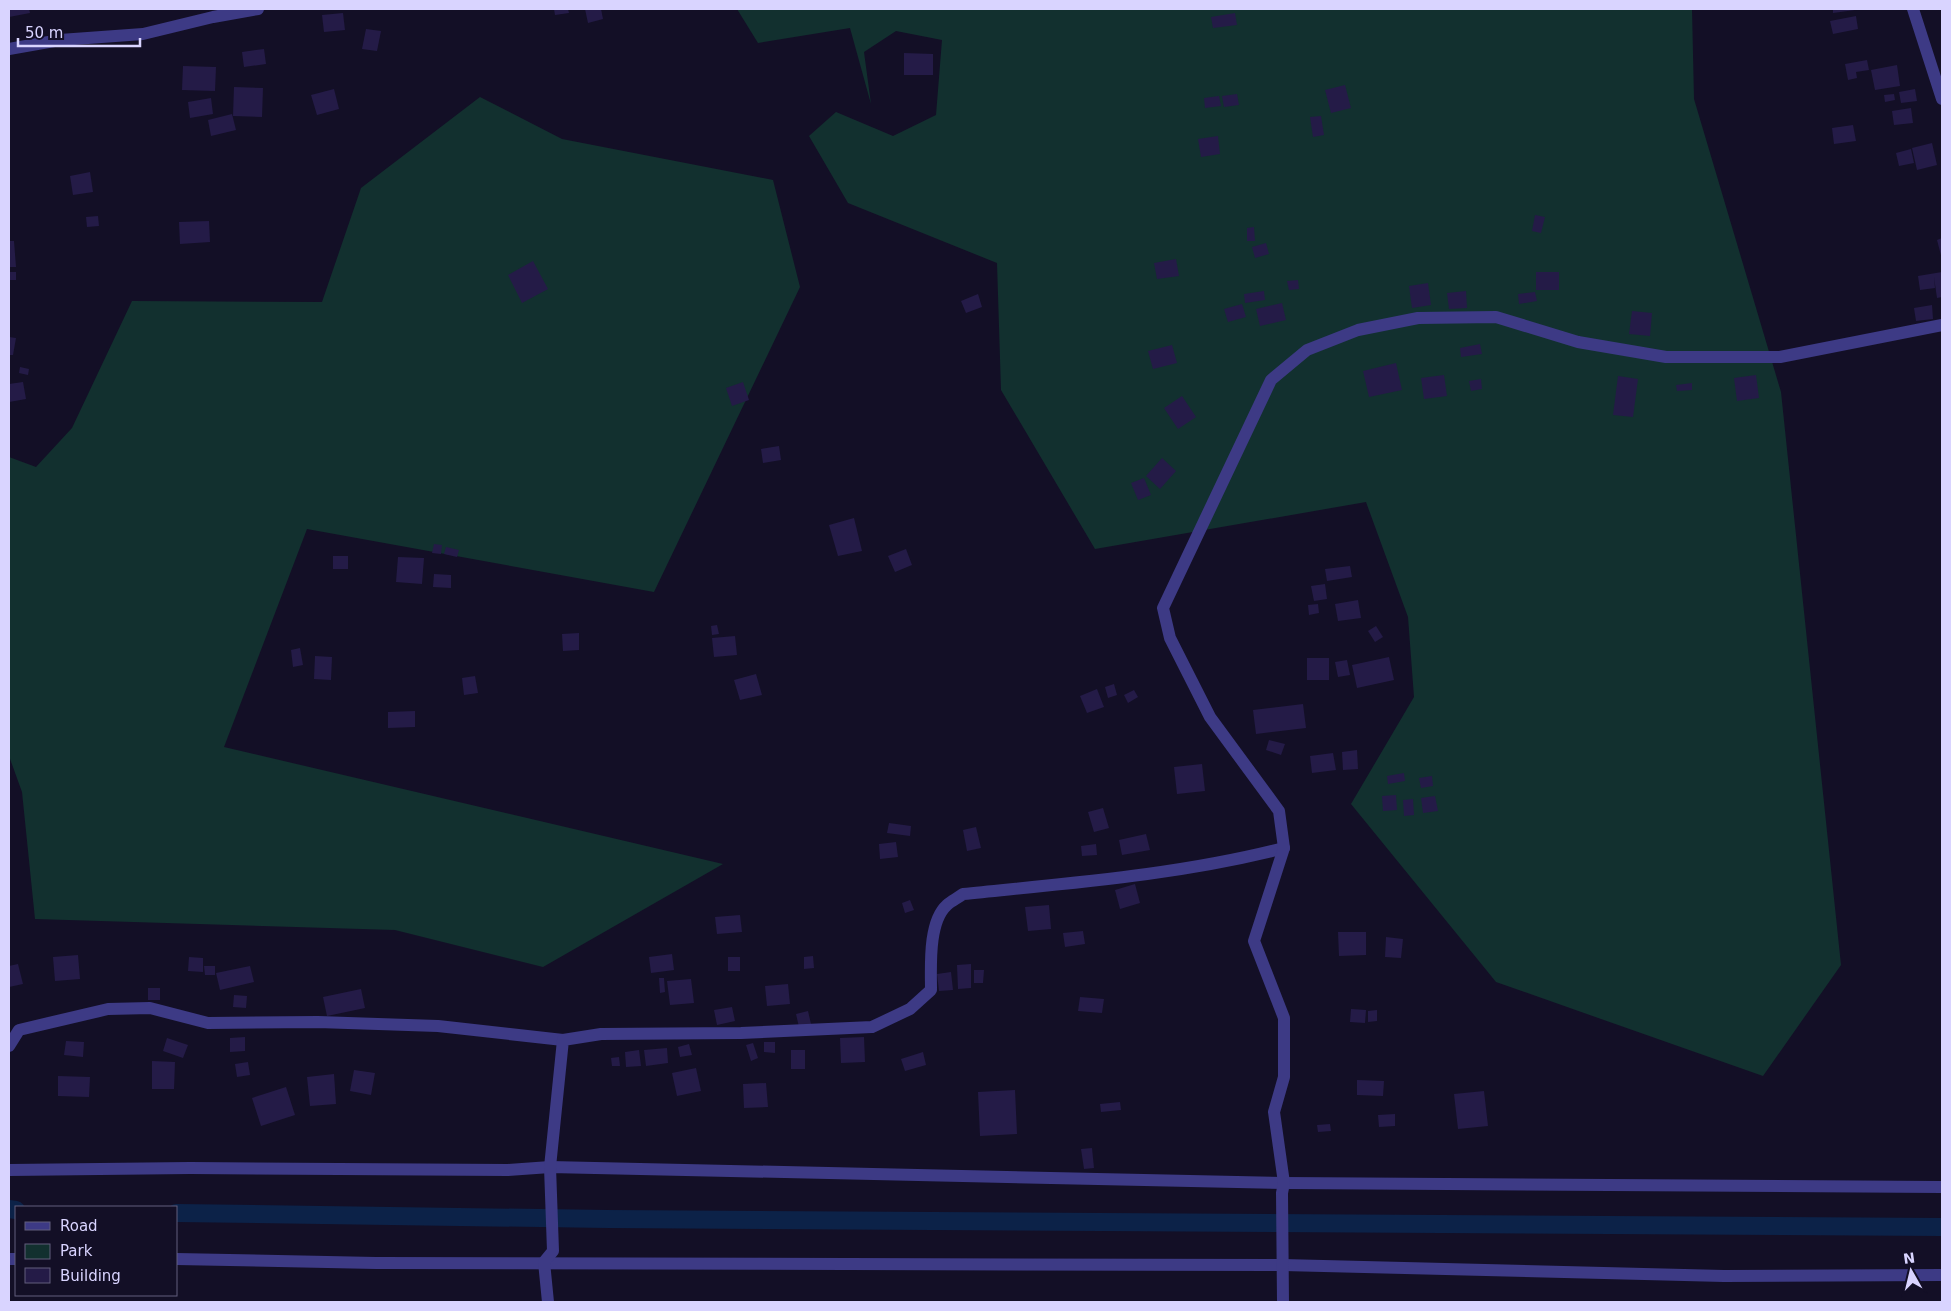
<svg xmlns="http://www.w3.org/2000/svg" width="1951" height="1311" font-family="'DejaVu Sans',sans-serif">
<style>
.green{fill:#12302f}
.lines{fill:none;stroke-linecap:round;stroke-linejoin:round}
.canal{stroke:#0c2248;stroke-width:18}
.building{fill:#241b47}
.minor{stroke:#3d3a85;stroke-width:12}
</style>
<rect width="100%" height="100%" fill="#130f26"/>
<g class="green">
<polygon points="737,9 1692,9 1694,99 1781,392 1841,965 1763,1076 1496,982 1351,804 1414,697 1408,617 1366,502 1095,549 1001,390 997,263 848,203 809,136 836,112 893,136 936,115 942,40 896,31 864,52 871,104 850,28 758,43"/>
<polygon points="480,97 562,139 773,180 800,287 654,592 307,529 224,747 723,864 543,967 395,930 35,919 22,792 9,756 9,457 36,467 72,428 132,301 322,302 361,188"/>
</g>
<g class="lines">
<g class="canal">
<polyline points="9,1209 16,1210"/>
<polyline points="176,1213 608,1219 1942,1227"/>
</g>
</g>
<g class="building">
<polygon points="9,9 29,9 30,13 9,17"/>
<polygon points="554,9 568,9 569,13 555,15"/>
<polygon points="585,9 601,9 603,19 588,23"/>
<polygon points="1833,9 1855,9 1855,10 1833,13"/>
<polygon points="343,13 345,30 324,32 322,15"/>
<polygon points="1235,13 1237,25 1213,28 1211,17"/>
<polygon points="1856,16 1858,29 1833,34 1830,21"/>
<polygon points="366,29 381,31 377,51 362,49"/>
<polygon points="264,49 266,64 244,67 242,52"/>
<polygon points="904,53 933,54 933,75 904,75"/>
<polygon points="1867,60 1869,70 1856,72 1857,78 1848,80 1845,64"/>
<polygon points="1897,65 1900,86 1875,90 1871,70"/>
<polygon points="183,66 216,67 215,91 182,90"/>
<polygon points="1345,85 1351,108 1331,113 1325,90"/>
<polygon points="234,87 263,88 262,117 233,116"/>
<polygon points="334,89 339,109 317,115 311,95"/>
<polygon points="1915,89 1917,101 1901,103 1899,92"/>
<polygon points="1237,94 1239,105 1224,107 1222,96"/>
<polygon points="1894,94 1895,100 1885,102 1884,95"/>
<polygon points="1219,96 1221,106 1205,108 1204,98"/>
<polygon points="211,98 213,114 190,118 188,102"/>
<polygon points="1911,108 1913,123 1894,125 1892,111"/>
<polygon points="232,114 236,130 211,136 208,120"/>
<polygon points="1321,116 1324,135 1313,137 1310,117"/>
<polygon points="1853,125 1856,141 1834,144 1832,128"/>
<polygon points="1218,136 1220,154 1201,157 1198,139"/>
<polygon points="1932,143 1937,165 1917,170 1912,148"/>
<polygon points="1911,149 1914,163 1899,166 1896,153"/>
<polygon points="90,172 93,192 73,195 70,176"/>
<polygon points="1535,215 1545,217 1541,233 1532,231"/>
<polygon points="98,216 99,226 87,227 86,217"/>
<polygon points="209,221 210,242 180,244 179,222"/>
<polygon points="1254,227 1255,241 1247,241 1247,228"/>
<polygon points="1942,238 1942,259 1937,240"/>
<polygon points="9,241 14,241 16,267 9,267"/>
<polygon points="1266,243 1269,254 1255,258 1252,247"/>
<polygon points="1176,259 1179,276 1157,279 1154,263"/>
<polygon points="533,261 548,289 522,303 508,275"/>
<rect x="9" y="272" width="7" height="8"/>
<rect x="1536" y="272" width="23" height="18"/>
<polygon points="1942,272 1942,297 1937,298 1934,277 1935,288 1920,290 1918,276"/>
<polygon points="1298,280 1299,289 1289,290 1287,281"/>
<polygon points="1428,283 1431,305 1412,308 1409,286"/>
<polygon points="1264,291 1265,300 1245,303 1244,294"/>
<polygon points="1466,291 1467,308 1449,309 1447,293"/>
<polygon points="1535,292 1537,301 1519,304 1518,294"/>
<polygon points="978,294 982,307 966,313 961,301"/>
<polygon points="1282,303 1286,320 1260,326 1256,309"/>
<polygon points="1242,304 1246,317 1228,322 1224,309"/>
<polygon points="1932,305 1933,319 1916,321 1914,308"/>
<polygon points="1632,311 1652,313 1650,336 1629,334"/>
<polygon points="9,337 16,338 13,355 9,355"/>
<polygon points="1480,344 1482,354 1461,357 1460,348"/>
<polygon points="1172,345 1177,363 1153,369 1148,351"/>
<polygon points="1396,363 1402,390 1369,397 1363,371"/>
<polygon points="20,367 29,369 28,375 19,373"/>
<polygon points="1444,375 1447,396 1424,399 1421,378"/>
<polygon points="1756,375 1759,398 1737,401 1734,378"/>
<polygon points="1618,376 1638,379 1633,417 1613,415"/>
<polygon points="1481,379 1482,389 1471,391 1469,381"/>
<polygon points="23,382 26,399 9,402 9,384"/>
<polygon points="743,382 749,400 732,406 726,388"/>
<polygon points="1692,383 1692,390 1677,391 1676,385"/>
<polygon points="1182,396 1196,417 1178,429 1164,408"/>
<polygon points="779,446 781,460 763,463 761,449"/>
<polygon points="1162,458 1176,471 1160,489 1146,476"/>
<polygon points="1144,478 1151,495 1138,500 1131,483"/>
<polygon points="854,518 862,551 838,556 829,525"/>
<polygon points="434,544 442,545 441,554 432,553"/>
<polygon points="446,547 459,550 457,557 444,554"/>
<polygon points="906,549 912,565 895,572 888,556"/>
<rect x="333" y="556" width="15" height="13"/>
<polygon points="398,557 424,558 422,584 396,582"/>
<polygon points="1350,566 1352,577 1327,581 1325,569"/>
<polygon points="434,574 451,575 451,588 433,587"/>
<polygon points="1325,584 1327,599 1314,601 1311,586"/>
<polygon points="1358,600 1361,618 1338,621 1335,604"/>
<polygon points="1318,604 1319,613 1309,615 1308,605"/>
<polygon points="717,625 719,634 712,635 711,626"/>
<polygon points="1376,626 1383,637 1375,642 1368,631"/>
<polygon points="579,633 579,650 563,651 562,634"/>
<polygon points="735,636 737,655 714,657 712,638"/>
<polygon points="300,648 303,665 293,667 291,650"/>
<polygon points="315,656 332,657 331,680 314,679"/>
<polygon points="1389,657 1394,680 1357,688 1352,665"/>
<rect x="1307" y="658" width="22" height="22"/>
<polygon points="1347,660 1350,675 1338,677 1335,662"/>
<polygon points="756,674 762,695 740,700 734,680"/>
<polygon points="475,676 478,693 464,695 462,678"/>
<polygon points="1114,684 1117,695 1108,698 1105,687"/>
<polygon points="1097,689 1104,707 1087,713 1080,696"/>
<polygon points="1134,690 1138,697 1128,703 1124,695"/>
<polygon points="1303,704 1306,728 1256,734 1253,710"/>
<polygon points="415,711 415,727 388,728 388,712"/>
<polygon points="1269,740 1285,744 1281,755 1266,750"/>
<polygon points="1357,750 1358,769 1343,770 1342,752"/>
<polygon points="1333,753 1336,770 1312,773 1310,756"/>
<polygon points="1202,764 1205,791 1177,794 1174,767"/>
<polygon points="1404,773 1405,781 1388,784 1387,776"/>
<polygon points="1432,776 1433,786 1421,788 1419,778"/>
<polygon points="1396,795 1397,810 1383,811 1382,796"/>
<polygon points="1435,796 1438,811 1423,813 1421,798"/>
<polygon points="1413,799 1414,815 1404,816 1403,800"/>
<polygon points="1103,808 1109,828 1094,832 1088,812"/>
<polygon points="889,823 911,826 910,836 887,833"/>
<polygon points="976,827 981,848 967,851 963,830"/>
<polygon points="1146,834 1150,850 1122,855 1119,840"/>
<polygon points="896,842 898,857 880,859 879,844"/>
<polygon points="1096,844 1097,855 1082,856 1081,846"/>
<polygon points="1135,884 1140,903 1120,909 1115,890"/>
<polygon points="910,900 914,910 905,913 902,903"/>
<polygon points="1049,905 1051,929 1028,931 1025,907"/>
<polygon points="740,915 742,932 717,934 715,917"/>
<polygon points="1083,931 1085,944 1065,947 1063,933"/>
<polygon points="1338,932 1366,932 1366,955 1339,956"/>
<polygon points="1386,937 1403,939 1401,958 1385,957"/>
<polygon points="672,954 674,970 651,973 649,957"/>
<polygon points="78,955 80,979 55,981 53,957"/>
<polygon points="813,956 814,968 804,969 804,957"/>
<polygon points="189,957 203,958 203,972 188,971"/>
<rect x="728" y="957" width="12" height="14"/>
<polygon points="18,964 23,984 9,987 9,966"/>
<polygon points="971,964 971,988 958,989 957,965"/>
<polygon points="204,966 215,966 215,975 205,975"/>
<polygon points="250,966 254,982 220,990 216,973"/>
<polygon points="974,970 984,970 983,983 974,983"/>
<polygon points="951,972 953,990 939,991 937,974"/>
<polygon points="659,978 664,978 665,992 660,993"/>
<polygon points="691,979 694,1003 670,1005 667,981"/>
<polygon points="788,984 790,1004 767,1006 765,986"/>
<rect x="148" y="988" width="12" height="12"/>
<polygon points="361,989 365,1008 327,1016 323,997"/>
<polygon points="234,995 247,996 246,1008 233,1007"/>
<polygon points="1080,997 1104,999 1102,1013 1078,1011"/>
<polygon points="732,1007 735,1021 717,1025 714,1010"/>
<polygon points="1351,1009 1366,1010 1365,1023 1350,1022"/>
<polygon points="1377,1010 1377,1021 1368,1022 1368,1011"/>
<polygon points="808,1011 811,1024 799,1027 796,1014"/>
<polygon points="245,1037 245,1051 230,1052 230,1038"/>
<polygon points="864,1037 865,1062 841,1063 840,1038"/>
<polygon points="167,1038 188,1045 183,1058 163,1051"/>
<polygon points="66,1041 84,1042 83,1057 64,1055"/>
<polygon points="764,1042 775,1042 775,1053 764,1052"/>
<polygon points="753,1043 758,1058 751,1061 746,1045"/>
<polygon points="689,1044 692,1055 680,1057 678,1047"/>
<polygon points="667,1048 668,1063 646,1066 644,1050"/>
<polygon points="639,1050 641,1066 626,1067 625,1052"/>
<rect x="791" y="1050" width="14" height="19"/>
<polygon points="923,1052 926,1065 905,1071 901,1059"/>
<polygon points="619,1057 620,1066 612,1066 611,1058"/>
<polygon points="152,1061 175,1062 174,1089 152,1089"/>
<polygon points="248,1062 250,1075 237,1077 235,1064"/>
<polygon points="696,1068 701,1091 677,1096 672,1073"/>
<polygon points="354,1070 375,1073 371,1095 350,1091"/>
<polygon points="334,1074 336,1104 310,1106 307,1077"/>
<polygon points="58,1076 90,1077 89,1097 58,1096"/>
<polygon points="1357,1080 1384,1081 1383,1096 1357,1095"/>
<polygon points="766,1083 768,1107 744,1108 743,1084"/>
<polygon points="286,1087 295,1115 261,1126 252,1098"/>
<polygon points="1015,1090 1017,1134 980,1136 978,1092"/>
<polygon points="1484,1091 1488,1126 1458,1129 1454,1094"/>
<polygon points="1120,1102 1121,1110 1101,1112 1100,1104"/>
<polygon points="1395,1114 1395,1126 1379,1127 1378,1115"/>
<polygon points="1330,1124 1331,1131 1318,1132 1317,1125"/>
<polygon points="1092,1148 1094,1168 1084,1169 1081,1149"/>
</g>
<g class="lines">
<g class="minor">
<polyline points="1913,9 1942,99"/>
<polyline points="9,49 60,40 143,34 213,17 258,9"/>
<polyline points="9,1046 19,1030 108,1009 150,1008 208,1023 318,1022 438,1026 563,1040"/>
<polyline points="9,1170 190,1168 508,1170 550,1167 1284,1183 1942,1187"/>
<polyline points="9,1259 16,1259"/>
<polyline points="176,1259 376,1263 1283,1265 1724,1276 1942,1275"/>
<path d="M548 1302 544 1262 553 1251 550 1167 563 1040 601 1034 741 1033 872 1027 910 1009 931 990C931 967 928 922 947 905 951 901 958 898 963 894 1070 883 1179 875 1284 848"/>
<polyline points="1283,1302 1282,1193 1284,1183 1274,1112 1284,1077 1284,1018 1254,941 1284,848 1279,811 1210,717 1170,638 1163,608 1271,380 1307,350 1358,330 1418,318 1496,317 1578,342 1666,357 1780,357 1942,325"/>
</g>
</g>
<rect width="1951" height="1311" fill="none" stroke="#d9d4ff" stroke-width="20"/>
<rect x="15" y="1206" width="162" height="90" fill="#130f26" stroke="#625e7d"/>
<rect x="25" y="1222" width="25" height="8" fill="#3d3a85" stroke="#625e7d"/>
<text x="60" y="1231" font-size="15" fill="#d9d4ff">Road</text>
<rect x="25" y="1244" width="25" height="15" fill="#12302f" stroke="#625e7d"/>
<text x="60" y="1256" font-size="15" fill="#d9d4ff">Park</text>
<rect x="25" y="1268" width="25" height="15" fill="#241b47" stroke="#625e7d"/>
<text x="60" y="1281" font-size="15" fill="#d9d4ff">Building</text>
<g transform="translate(1911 1271) rotate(352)" stroke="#130f26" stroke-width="4" paint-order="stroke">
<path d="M0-4L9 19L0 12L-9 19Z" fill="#d9d4ff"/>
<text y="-8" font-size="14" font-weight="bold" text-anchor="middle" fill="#d9d4ff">N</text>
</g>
<path d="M18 38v8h122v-8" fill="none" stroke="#d9d4ff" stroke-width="2.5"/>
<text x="25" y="38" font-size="15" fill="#d9d4ff" stroke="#130f26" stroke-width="4" paint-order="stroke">50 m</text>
</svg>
